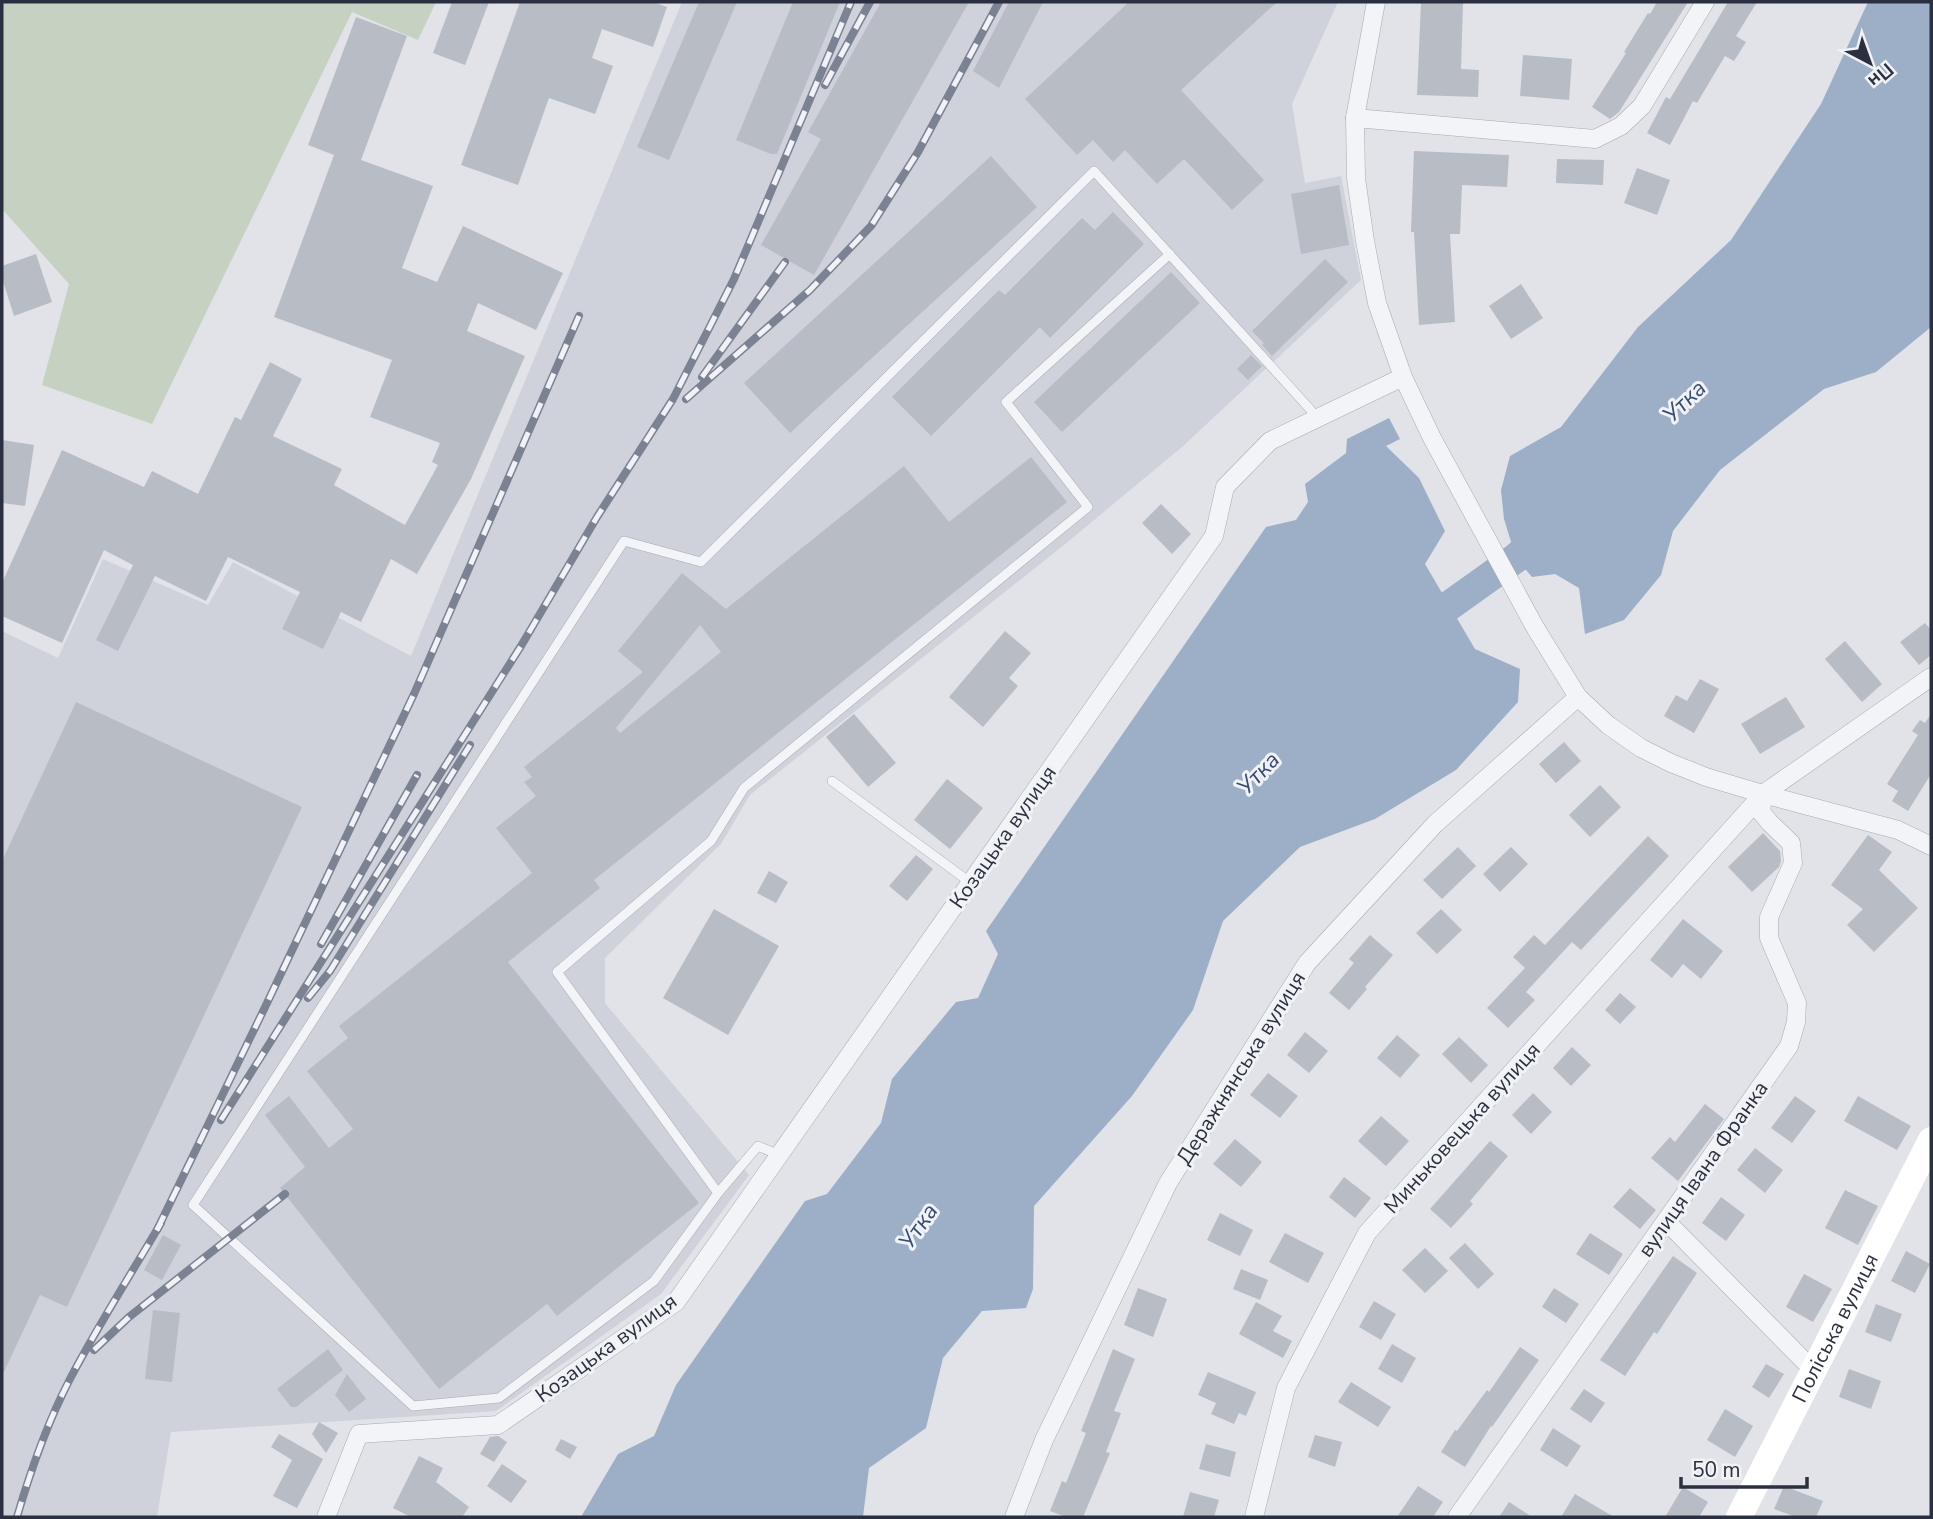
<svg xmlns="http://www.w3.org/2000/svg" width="1933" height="1519" font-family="'Nunito Sans',sans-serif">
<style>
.built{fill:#cfd2db}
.green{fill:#c5d2c2}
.water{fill:#9daec7}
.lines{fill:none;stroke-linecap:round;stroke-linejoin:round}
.river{stroke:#9daec7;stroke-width:30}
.building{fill:#b8bcc5;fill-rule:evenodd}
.lane-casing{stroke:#a6aab3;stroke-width:10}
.street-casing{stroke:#a6aab3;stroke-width:19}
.lane{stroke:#f3f4f7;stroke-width:9}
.street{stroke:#f3f4f7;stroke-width:18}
.secondary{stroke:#fff;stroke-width:26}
.rail-casing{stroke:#7b8292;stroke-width:8}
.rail{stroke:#f0f2f6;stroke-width:5;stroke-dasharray:16;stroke-linecap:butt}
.labels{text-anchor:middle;stroke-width:6;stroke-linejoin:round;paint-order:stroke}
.street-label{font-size:21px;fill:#2a3040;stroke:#f0f2f6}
.water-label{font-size:23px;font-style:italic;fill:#364b72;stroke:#f0f2f6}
</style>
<rect width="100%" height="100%" fill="#e1e3e9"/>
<polygon class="built" points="682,2 1338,2 1292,104 1305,183 1341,176 1361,280 1182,447 1064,545 750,795 721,844 605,958 605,1003 749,1175 661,1294 496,1411 171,1432 157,1517 2,1517 2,631 58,658 103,559 208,605 233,562 411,656"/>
<polygon class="green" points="2,2 436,2 418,40 352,12 152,424 42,385 69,284 2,209"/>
<g class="water">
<polygon points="1868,2 1931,2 1931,327 1876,372 1824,389 1720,470 1673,531 1661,575 1624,620 1585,634 1579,588 1555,574 1532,577 1516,558 1504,519 1501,490 1510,456 1561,427 1638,327 1731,240 1821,104"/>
<polygon points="1389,418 1400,439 1386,446 1419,478 1445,531 1425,564 1475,649 1520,669 1518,702 1456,770 1375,819 1300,847 1223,921 1193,1010 1132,1096 1034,1206 1033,1289 1026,1308 982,1311 943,1358 926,1428 869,1468 863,1517 581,1517 618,1454 654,1436 676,1385 805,1201 827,1194 881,1123 892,1079 956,1002 978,998 998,954 986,931 1266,527 1296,520 1308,502 1305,484 1346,453 1347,439"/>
</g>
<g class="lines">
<polyline class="river" points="1418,628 1516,558 1545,531"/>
</g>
<g class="building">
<polygon points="452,2 489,2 465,65 433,53"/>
<polygon points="520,2 653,2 667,7 653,47 602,29 592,58 613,66 595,114 549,98 518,185 461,165"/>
<polygon points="699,2 737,2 669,160 637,147"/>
<polygon points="793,2 840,2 777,154 771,154 736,140"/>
<polygon points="881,2 969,2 814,275 761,245 821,139 808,132"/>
<polygon points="1009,2 1043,2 999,88 973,71"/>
<polygon points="1129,2 1277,2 1181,90 1264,180 1232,210 1184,159 1157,184 1125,150 1113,162 1093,140 1077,155 1025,99"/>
<polygon points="1421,2 1463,3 1461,69 1479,70 1478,97 1417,95"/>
<polygon points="1657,2 1688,2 1619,112 1610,119 1592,107 1626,53 1624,52 1648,13 1650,14"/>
<polygon points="1728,2 1757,2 1736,36 1746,42 1734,61 1725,56 1697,103 1693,101 1670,145 1647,133 1666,97 1670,99"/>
<polygon points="356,17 407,36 361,160 433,186 402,268 437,282 463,226 563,273 536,330 478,303 467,331 525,356 471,479 417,574 391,559 361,622 341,612 323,649 282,629 300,592 228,557 206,601 155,576 118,651 96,640 133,565 104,550 62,643 2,616 2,583 62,450 144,487 152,471 198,494 235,417 241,420 270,362 302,379 273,436 342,469 334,485 405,525 438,465 432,462 440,443 370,417 392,360 274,317 334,155 308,145"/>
<polygon points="1523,55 1572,59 1569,100 1520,96"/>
<polygon points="1414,151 1509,155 1507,187 1462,185 1460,234 1450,234 1455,322 1419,325 1414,232 1411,232"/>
<polygon points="991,156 1037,207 790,433 744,383"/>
<polygon points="1557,159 1604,160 1603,185 1556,183"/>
<polygon points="1637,168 1670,180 1657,215 1624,203"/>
<polygon points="1339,185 1349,245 1301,254 1291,194"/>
<polygon points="1113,212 1144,244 1050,338 1040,327 931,436 892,397 999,290 1005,295 1082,218 1095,230"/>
<polygon points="36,254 52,302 14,316 2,278 2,266"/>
<polygon points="1325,259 1348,282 1272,356 1262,345 1264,343 1252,331"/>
<polygon points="1171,272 1200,303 1062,432 1034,402"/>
<polygon points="1521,284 1543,318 1511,339 1489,306"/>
<polygon points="1251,355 1262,366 1248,380 1237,369"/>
<polygon points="2,440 34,445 25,506 2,503"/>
<path d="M1031 457 1067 502 594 880 600 888 508 962 699 1203 557 1316 547 1304 439 1389 280 1188 305 1167 265 1115 289 1096 329 1148 353 1129 307 1071 348 1038 339 1026 532 873 496 828 536 796 524 782 532 777 524 767 643 672 618 651 682 573 726 609 904 466 949 522ZM700 625 721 652 620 733 616 728Z"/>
<polygon points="1161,504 1191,534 1172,554 1142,523"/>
<polygon points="1925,623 1931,630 1931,655 1919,665 1900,642"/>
<polygon points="1005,631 1031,653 1009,678 1018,686 983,727 949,697"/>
<polygon points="1845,641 1882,684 1862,702 1825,659"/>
<polygon points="1700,679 1719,689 1694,733 1664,716 1676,695 1687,701"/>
<polygon points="1786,697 1805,727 1760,754 1741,724"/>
<polygon points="76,702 302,807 67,1307 40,1295 2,1376 2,861"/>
<polygon points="854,714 896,763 868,787 826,737"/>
<polygon points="1931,714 1931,774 1908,811 1892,801 1898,791 1887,784 1918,735 1912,731 1920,720 1925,723"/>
<polygon points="1564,742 1581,761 1556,783 1539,764"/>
<polygon points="947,779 983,808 950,849 914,820"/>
<polygon points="1600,785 1621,807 1590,837 1569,815"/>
<polygon points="1763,833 1780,851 1781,861 1779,867 1752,892 1728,867"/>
<polygon points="1868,835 1892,852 1879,870 1918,908 1874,952 1847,925 1863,909 1831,885"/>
<polygon points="1648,836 1669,856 1581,950 1572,942 1526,992 1535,1000 1508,1028 1487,1008 1525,968 1513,957 1534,935 1545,945"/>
<polygon points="1458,847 1476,866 1442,899 1423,880"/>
<polygon points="1511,847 1528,864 1500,892 1483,874"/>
<polygon points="916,855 933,869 907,901 889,886"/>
<polygon points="769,871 788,882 776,903 757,893"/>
<polygon points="714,909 779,946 728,1035 663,998"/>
<polygon points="1441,909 1462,930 1437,954 1416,933"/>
<polygon points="1683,919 1723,951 1701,979 1683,964 1672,978 1650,960"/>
<polygon points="1370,935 1393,955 1365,987 1367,989 1349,1010 1329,993 1354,963 1349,959"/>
<polygon points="1620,993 1636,1007 1620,1024 1605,1010"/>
<polygon points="1305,1032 1328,1051 1309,1073 1287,1055"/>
<polygon points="1397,1035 1420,1055 1400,1078 1377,1058"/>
<polygon points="1459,1037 1488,1065 1471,1083 1442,1054"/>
<polygon points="1572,1047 1591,1065 1571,1086 1553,1068"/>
<polygon points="1268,1073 1298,1096 1280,1118 1250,1095"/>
<polygon points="1533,1093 1552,1112 1531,1134 1512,1115"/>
<polygon points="1795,1096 1816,1111 1792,1143 1771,1128"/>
<polygon points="1858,1096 1911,1126 1897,1150 1844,1121"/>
<polygon points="1705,1104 1724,1119 1678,1181 1651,1158 1670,1137 1675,1142"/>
<polygon points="1381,1116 1409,1141 1386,1166 1358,1141"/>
<polygon points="1235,1139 1262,1162 1241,1187 1213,1164"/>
<polygon points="1490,1141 1508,1156 1470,1201 1473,1204 1451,1228 1430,1209"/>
<polygon points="1755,1148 1783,1170 1765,1193 1737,1170"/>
<polygon points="1344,1177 1371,1198 1355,1218 1329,1197"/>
<polygon points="1630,1188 1656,1210 1640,1229 1613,1207"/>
<polygon points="1845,1190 1878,1206 1858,1245 1825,1228"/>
<polygon points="1721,1197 1745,1215 1726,1241 1702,1223"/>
<polygon points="1220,1213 1253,1230 1240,1256 1207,1240"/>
<polygon points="1285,1233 1324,1253 1308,1283 1269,1262"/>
<polygon points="1590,1233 1623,1254 1609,1275 1576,1254"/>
<polygon points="163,1235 181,1245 162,1280 144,1270"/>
<polygon points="1465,1243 1494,1274 1478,1289 1449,1258"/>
<polygon points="1425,1248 1448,1271 1425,1293 1402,1270"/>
<polygon points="1906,1251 1930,1264 1915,1293 1891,1281"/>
<polygon points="1673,1256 1697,1273 1657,1334 1654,1332 1625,1376 1600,1360"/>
<polygon points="1241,1269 1268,1280 1260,1300 1233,1289"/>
<polygon points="1804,1274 1832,1289 1813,1322 1786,1307"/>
<polygon points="1138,1288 1167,1299 1153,1337 1124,1325"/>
<polygon points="1554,1288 1579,1304 1566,1323 1542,1307"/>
<polygon points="1374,1301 1396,1314 1381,1340 1359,1327"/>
<polygon points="1256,1302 1282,1316 1273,1331 1292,1341 1283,1358 1239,1334"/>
<polygon points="1876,1304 1902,1314 1891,1342 1865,1332"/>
<polygon points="153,1310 180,1313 172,1382 145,1379"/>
<polygon points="1392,1344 1416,1358 1402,1383 1378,1369"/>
<polygon points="1520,1347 1539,1360 1492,1427 1491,1426 1465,1467 1441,1452 1455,1430 1457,1431 1487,1390 1489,1392"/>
<polygon points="328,1349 343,1370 296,1407 291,1407 277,1389"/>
<polygon points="1113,1349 1135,1359 1114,1411 1121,1413 1106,1452 1110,1453 1083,1517 1066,1517 1050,1511 1062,1481 1066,1483 1086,1433 1081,1431"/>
<polygon points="1766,1364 1784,1374 1769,1398 1752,1387"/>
<polygon points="1849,1369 1881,1381 1871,1409 1839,1397"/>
<polygon points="1208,1372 1256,1392 1246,1416 1239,1413 1234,1424 1211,1414 1216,1403 1198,1395"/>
<polygon points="347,1374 366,1399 349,1412 335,1395"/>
<polygon points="1351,1382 1391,1407 1378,1427 1338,1402"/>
<polygon points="1584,1389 1605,1403 1591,1423 1570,1409"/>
<polygon points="1725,1409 1753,1426 1735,1457 1707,1440"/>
<polygon points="319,1422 338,1433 326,1453 312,1434"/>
<polygon points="1553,1428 1581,1446 1567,1467 1540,1450"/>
<polygon points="279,1434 323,1459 297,1508 273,1496 292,1460 271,1447"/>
<polygon points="1315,1435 1342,1442 1335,1467 1308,1457"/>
<polygon points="498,1436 507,1442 494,1462 480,1454 490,1437"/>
<polygon points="561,1439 577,1447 570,1459 555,1450"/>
<polygon points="1206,1444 1236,1452 1230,1477 1199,1469"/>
<polygon points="419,1456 443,1468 436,1482 469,1507 462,1517 411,1517 393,1508"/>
<polygon points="502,1464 527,1481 511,1503 487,1486"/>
<polygon points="1418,1486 1443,1502 1433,1517 1397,1517"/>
<polygon points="1784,1486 1823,1501 1816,1517 1796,1517 1774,1509"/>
<polygon points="1683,1487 1708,1502 1699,1517 1665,1517"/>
<polygon points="1190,1492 1219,1500 1214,1517 1183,1517"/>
<polygon points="1575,1494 1614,1517 1561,1517"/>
<polygon points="1509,1502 1532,1517 1499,1517"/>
</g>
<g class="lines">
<defs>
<g id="lane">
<polyline points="832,781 971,883"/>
<polyline points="779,1155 758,1146 718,1193 654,1281 499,1398 413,1406 193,1205 624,541 701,562 1094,171 1318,418"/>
<polyline points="718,1193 557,972 711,841 744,788 1088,507 1006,402 1170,254"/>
</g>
<g id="street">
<polyline points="1376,2 1355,118 1356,178 1365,241 1377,303 1403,377 1432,438 1536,629 1578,697 1608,725 1641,748 1671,763 1706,777 1763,794 1898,830 1931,846"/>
<polyline points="1355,118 1595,139 1621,126 1642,106 1705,2"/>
<polyline points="1666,1221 1815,1372"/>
<polyline points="326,1517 359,1434 498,1425 676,1302 1214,536 1225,487 1270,441 1403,377"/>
<polyline points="1014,1517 1044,1440 1168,1183 1307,963 1435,824 1578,697"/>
<polyline points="1254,1517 1286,1388 1367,1233 1763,794 1931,677"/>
<polyline points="1457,1517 1789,1046 1796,1022 1797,1003 1769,938 1769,917 1793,863 1791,843 1770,823 1761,812 1763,794"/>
</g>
</defs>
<use href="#lane" class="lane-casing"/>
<use href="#street" class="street-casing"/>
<use href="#lane" class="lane"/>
<use href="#street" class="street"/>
<path class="secondary" id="s1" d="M1739 1517 1931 1140"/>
<defs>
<g id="rail">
<polyline points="825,85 870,2"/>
<polyline points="702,377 785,262"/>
<polyline points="686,399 810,290 871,226 918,152 999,2"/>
<polyline points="321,944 417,775"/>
<polyline points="308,998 330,971 470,745"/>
<polyline points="221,1120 521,646 597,517 673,399 734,279 851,2"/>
<polyline points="157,1230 267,1003 414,694 579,316"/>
<polyline points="94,1350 129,1317 285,1194"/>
<path d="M17 1517C31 1469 48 1421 71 1377 99 1324 131 1274 161 1223"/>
</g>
</defs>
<use href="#rail" class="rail-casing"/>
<use href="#rail" class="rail"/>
</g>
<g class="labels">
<g class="street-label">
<text transform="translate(1003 837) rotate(-55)" y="7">Козацька вулиця</text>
<text transform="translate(1241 1068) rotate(-58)" y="7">Деражнянська вулиця</text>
<text transform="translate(1462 1128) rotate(-48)" y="7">Миньковецька вулиця</text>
<text transform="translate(1703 1169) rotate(-55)" y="7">вулиця Івана Франка</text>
<text dy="7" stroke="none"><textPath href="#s1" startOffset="212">Поліська вулиця</textPath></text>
<text transform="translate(606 1348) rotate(-36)" y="7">Козацька вулиця</text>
</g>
<g class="water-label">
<text transform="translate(1684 401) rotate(-44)" y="8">Утка</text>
<text transform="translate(1258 773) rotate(-46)" y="8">Утка</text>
<text transform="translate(918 1226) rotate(-55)" y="8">Утка</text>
</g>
</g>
<rect width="1933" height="1519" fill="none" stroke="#2a3040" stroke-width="7"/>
<g transform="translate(1870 63) rotate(139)" stroke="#f0f2f6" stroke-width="5" paint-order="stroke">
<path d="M0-5L12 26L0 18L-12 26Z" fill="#2a3040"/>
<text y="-10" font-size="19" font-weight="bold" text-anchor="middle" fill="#2a3040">Пн</text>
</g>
<path d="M1681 1477v10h126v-10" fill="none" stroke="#2a3040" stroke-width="3.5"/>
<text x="1692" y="1477" font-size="21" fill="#2a3040" stroke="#f0f2f6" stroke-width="5" paint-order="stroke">50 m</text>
</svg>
